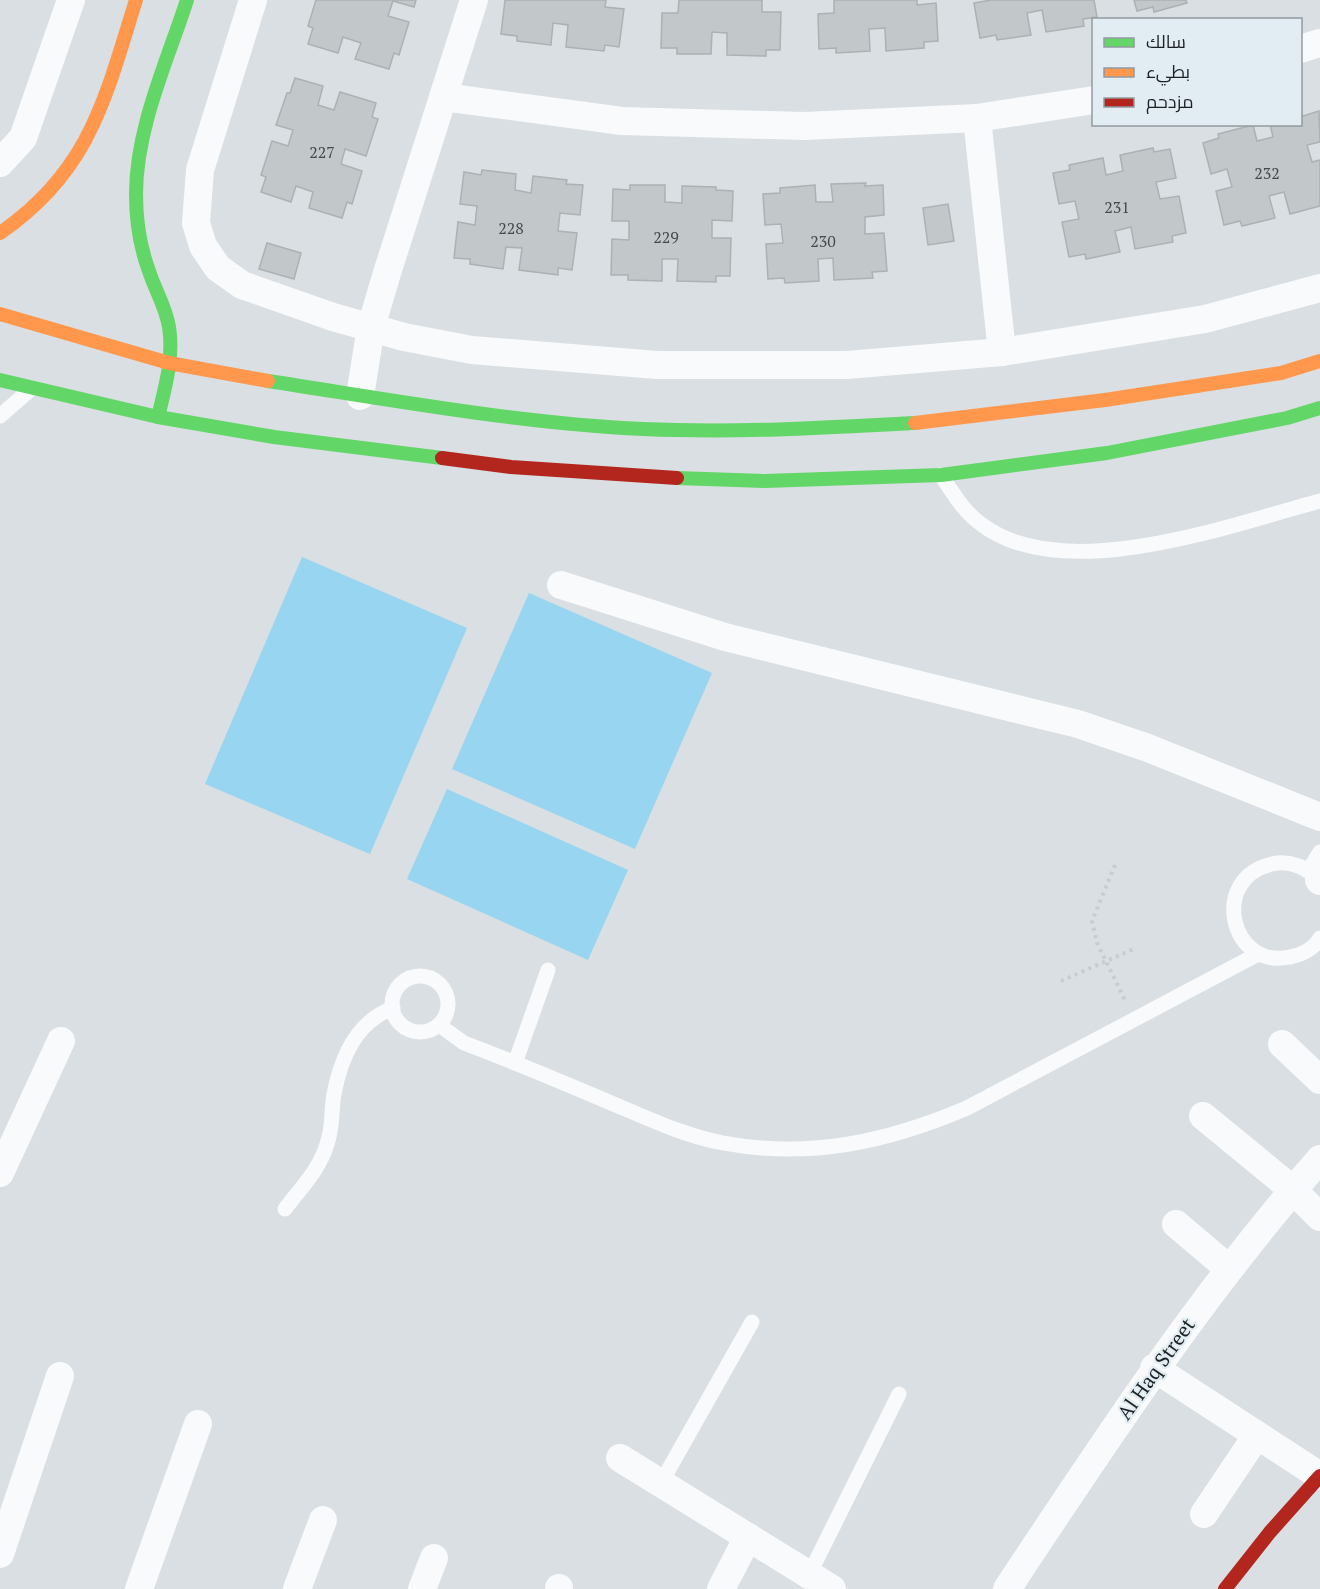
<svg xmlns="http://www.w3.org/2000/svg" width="1320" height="1589" font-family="'PT Serif',Cairo,serif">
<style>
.green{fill:#98d5f0}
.building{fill:#c2c7c9;stroke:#acb1b3;stroke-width:1.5}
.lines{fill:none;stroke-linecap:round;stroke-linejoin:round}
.path{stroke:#cacbcd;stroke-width:4;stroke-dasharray:3 4.5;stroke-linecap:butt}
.lane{stroke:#f9fafb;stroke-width:15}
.street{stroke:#f9fafb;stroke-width:28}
.fast{stroke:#63d668;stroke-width:14}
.slow{stroke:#ff974d;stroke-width:14}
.jam{stroke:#b3261e;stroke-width:14}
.labels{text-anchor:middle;stroke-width:4.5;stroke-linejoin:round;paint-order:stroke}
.number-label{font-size:16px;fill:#464a4c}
.street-label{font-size:20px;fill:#1d2123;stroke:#e2edf3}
</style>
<rect width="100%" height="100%" fill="#d9dfe2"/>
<g class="green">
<polygon points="302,557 467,628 370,854 205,784"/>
<polygon points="529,593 712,673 635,849 452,769"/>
<polygon points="447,789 628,870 588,960 407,879"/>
</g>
<g class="building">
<polygon points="316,0 416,0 414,7 393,1 388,16 409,22 399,55 394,53 389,69 355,59 361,43 343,37 338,53 308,44 313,28 308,26"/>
<polygon points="505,0 606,0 605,7 624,9 619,47 605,45 604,51 566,47 568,25 553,23 551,45 517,41 517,36 501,34"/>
<polygon points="679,0 762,0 762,12 781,12 780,50 766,50 766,56 727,55 727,33 712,32 711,54 677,54 677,48 661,48 662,13 678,13"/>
<polygon points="834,0 917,0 917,5 936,3 938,41 924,42 924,48 886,51 885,28 869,29 870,51 836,53 836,48 819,49 818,14 834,13"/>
<polygon points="1094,0 1097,17 1083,19 1084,26 1046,32 1042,10 1027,13 1031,35 997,40 996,35 980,38 974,3 991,0"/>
<polygon points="1134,0 1186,0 1187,3 1154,12 1153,7 1137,11"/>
<polygon points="295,78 323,86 318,105 334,110 340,92 376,103 372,117 378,119 366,156 345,149 341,164 362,171 352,204 347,202 342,218 309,208 313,192 296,186 291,202 261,192 266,177 261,175 272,141 288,146 293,130 276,125 287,93 290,93"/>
<polygon points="1319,111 1320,142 1307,145 1312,162 1320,160 1320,206 1290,214 1284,192 1269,196 1275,218 1242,226 1240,221 1224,225 1216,191 1232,187 1227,169 1211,174 1203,143 1219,138 1218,134 1253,125 1257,141 1273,137 1270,124 1300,124 1300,112 1303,116"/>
<polygon points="1153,148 1154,152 1170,149 1176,178 1156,182 1160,199 1179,196 1186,233 1172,236 1173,242 1135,249 1131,227 1115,231 1120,252 1086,259 1085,254 1069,257 1062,222 1079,219 1075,201 1059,204 1053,173 1070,170 1069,165 1103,158 1106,175 1123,171 1120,155"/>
<polygon points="482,170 516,174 515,190 531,193 533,176 567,180 566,184 583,185 580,215 560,213 558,231 577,233 572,270 558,268 558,275 519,270 522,248 506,247 503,269 470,264 470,259 454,258 458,222 475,225 477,206 460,204 464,172 481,175"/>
<polygon points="866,183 865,186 883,185 884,215 865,217 865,234 884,233 887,271 872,272 873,278 834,280 833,258 818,259 819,281 785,283 784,278 768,279 766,244 783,243 781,224 765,225 763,194 780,193 780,188 815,185 816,202 833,202 831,184"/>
<polygon points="630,185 665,185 665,202 682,203 682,186 716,187 716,190 733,191 732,221 712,220 712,238 731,238 730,276 716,276 716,282 677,281 678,259 662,259 662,281 628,280 628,275 611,275 612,239 629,240 629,221 612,221 613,189 630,190"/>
<polygon points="948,204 954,241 928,245 923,208"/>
<polygon points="267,243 301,253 294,279 259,269"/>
</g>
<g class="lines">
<g class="path">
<polyline points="1115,865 1092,921 1097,943 1125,1000"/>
<polyline points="1061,981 1136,948"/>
</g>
<g class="lane">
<polyline points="0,416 32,388"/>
<path d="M941 475C953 493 963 511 981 524 1063 587 1230 525 1320 501"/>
<polyline points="1309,870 1320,852"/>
<path d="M1320 882C1308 867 1290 860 1272 864 1209 878 1230 970 1290 957 1301 955 1314 949 1320 938"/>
<circle cx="420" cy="1004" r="28"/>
<path d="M439 1025 464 1043C515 1062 566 1084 616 1105 651 1120 686 1136 723 1143 810 1159 887 1142 967 1108L1258 954"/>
<polyline points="515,1063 548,970"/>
<path d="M285 1209C300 1189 320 1169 327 1144 333 1128 331 1111 334 1094 341 1057 356 1022 393 1008"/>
<polyline points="661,1483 752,1322"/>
<polyline points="809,1575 899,1394"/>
</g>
<g class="street">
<polyline points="253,0 200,170 196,223 203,246 218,268 242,285 333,317 404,337 472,350 657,365 847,365 1002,352 1205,319 1320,288"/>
<polyline points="1300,49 1320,43"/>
<polyline points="443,97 622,121 804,126 977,118 1094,100"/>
<polyline points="977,118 1002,352"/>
<polyline points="0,163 23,138 71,0"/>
<polyline points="360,396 371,327 387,273 474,0"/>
<polyline points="561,585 725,637 1078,724 1148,748 1320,817"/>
<polyline points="1319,880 1320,881"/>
<polyline points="1282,1044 1320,1080"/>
<polyline points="1203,1116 1293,1190 1320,1217"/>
<polyline points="0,1173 61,1041"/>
<polyline points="1176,1224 1228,1268"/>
<polyline points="1154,1368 1320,1476"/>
<polyline points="620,1458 832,1589"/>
<polyline points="1204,1514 1257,1435"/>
<polyline points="0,1554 60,1376"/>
<polyline points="139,1589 198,1424"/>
<polyline points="297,1589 323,1520"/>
<polyline points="422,1589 434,1558"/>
<polyline points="559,1589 559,1588"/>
<polyline points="721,1589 748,1537"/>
<path d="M1007 1589C1105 1441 1202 1293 1320 1159"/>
</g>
<g class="fast">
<polyline points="0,380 158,417 274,437 442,458"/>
<path d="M268 381C393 400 517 423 643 429 734 433 824 428 915 423"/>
<path d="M158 417C165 388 174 357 169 327 166 307 155 290 149 271 140 247 136 220 136 194 136 128 167 62 187 0"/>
<polyline points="677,478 765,481 941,475 1107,453 1287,418 1320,408"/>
</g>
<g class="slow">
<path d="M0 233C90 171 105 99 136 0"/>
<polyline points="0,314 169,363 268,381"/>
<polyline points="915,423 1105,400 1281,373 1320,361"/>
</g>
<g class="jam">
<polyline points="442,458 511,467 677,478"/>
<polyline points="1225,1589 1270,1532 1320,1476"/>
</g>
</g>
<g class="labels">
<g class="number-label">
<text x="322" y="158">227</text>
<text x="1267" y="179">232</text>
<text x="1117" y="213">231</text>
<text x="511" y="234">228</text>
<text x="666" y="243">229</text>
<text x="823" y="247">230</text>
</g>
<g class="street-label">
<text transform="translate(1156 1369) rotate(-55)" y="7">Al Haq Street</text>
</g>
</g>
<rect x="1092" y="18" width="210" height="108" fill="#e2edf3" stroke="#939ba0" stroke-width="1.5"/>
<rect x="1104" y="38" width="30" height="9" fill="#63d668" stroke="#939ba0" stroke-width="1.5"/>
<text x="1146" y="48" font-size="18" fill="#1d2123">سالك</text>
<rect x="1104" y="68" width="30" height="9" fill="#ff974d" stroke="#939ba0" stroke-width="1.5"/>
<text x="1146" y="78" font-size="18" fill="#1d2123">بطيء</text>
<rect x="1104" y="98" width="30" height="9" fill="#b3261e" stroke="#939ba0" stroke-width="1.5"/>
<text x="1146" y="108" font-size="18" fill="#1d2123">مزدحم</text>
</svg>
